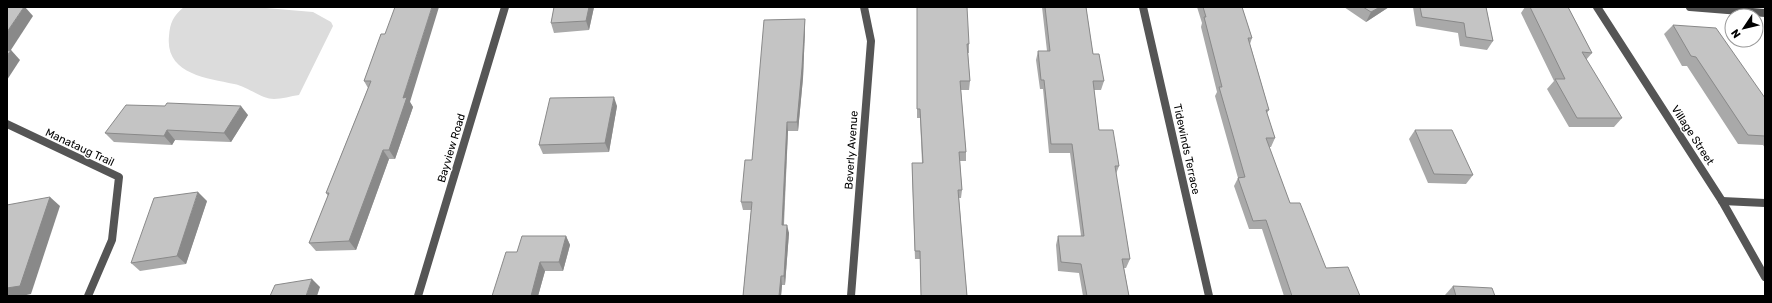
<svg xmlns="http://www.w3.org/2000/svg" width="1772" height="303" font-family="Rubik,sans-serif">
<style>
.green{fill:#dcdcdc}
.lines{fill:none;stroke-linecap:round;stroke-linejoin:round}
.minor{stroke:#555;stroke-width:8}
.wall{fill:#a9a9a9}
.shaded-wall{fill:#898989}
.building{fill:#c4c4c4;stroke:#898989}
.labels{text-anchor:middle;stroke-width:3;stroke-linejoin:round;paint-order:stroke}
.street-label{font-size:11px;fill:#000;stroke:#fff}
</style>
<rect width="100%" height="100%" fill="#fff"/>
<path class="green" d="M184 7H253L313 12 331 22 333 26 299 95C291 96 282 99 274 99 261 99 247 86 234 84 206 78 165 74 169 36 170 23 173 16 184 7Z"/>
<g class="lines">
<g class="minor">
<polyline points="1143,7 1209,296"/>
<polyline points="1597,7 1722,201 1765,277"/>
<polyline points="1690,7 1765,13"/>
<polyline points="7,124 119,177 112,240 88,296"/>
<polyline points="1722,201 1765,203"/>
<polyline points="418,296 505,7"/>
<polyline points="851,296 871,41 864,7"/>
</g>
</g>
<g class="wall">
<polygon points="554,7 594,7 589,30 554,33 551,23"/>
<polygon points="917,7 955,7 969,44 969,53 968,53 970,81 969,90 961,90 966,152 966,161 960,161 962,190 961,198 959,198 967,296 921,296 920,259 915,259 912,172 912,163 922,163 920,118 917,118"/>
<polygon points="1042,7 1086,7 1093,54 1104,81 1101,90 1094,90 1099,130 1119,166 1116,174 1130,259 1126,268 1124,268 1129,296 1083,296 1079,273 1058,271 1056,245 1058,236 1081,236 1070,153 1049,153 1043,89 1040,89 1036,60 1038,51 1047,51"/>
<polygon points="1197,7 1242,7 1252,38 1250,44 1269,110 1267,113 1275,138 1271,147 1269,147 1290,203 1326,268 1360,296 1284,296 1262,229 1249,229 1234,186 1238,178 1215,96 1217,92 1201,27 1202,23"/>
<polygon points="1344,7 1389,7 1366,22"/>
<polygon points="1413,7 1486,7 1493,41 1487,50 1460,46 1458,33 1416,26"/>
<polygon points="1525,7 1568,7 1592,53 1586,60 1622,118 1614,127 1569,127 1547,89 1554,81 1521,13"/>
<polygon points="805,19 805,29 803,78 798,131 788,131 784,225 789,233 785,285 782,285 781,296 743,296 751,210 743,210 741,202 752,160"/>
<polygon points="1673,25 1765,98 1765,148 1763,145 1738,144 1687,66 1682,66 1664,34"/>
<polygon points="381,34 410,102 413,107 395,159 389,159 356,250 316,251 309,243 328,196 326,193 368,88 364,81"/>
<polygon points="617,106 609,152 543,154 539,145"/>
<polygon points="248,115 231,142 175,140 172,145 114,142 105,133"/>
<polygon points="1415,130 1473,175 1466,184 1428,183 1409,139"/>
<polygon points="207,201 186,264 140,271 131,263"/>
<polygon points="566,236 570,245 563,271 545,271 538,296 492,296 517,252"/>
<polygon points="1453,286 1495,296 1446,296 1445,295"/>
</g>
<g class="shaded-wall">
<polygon points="24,7 25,7 33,16 7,56 7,32"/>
<polygon points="432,7 439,7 410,102 413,107 395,159 389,150 403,98"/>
<polygon points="589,7 594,7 589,30 586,21"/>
<polygon points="1380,7 1389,7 1366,22 1371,12"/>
<polygon points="805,19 805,29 803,78 798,131 797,122"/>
<polygon points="11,50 20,60 7,80 7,56"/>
<polygon points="614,97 617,106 609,152 605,143"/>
<polygon points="241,106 248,115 231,142 224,133"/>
<polygon points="787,122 788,131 783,233 782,225"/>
<polygon points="167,130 175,140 172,145 164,136"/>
<polygon points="383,150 389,159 356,250 349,241"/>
<polygon points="198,192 207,201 186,264 177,256"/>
<polygon points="50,197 60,206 31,294 22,296 7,296 7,288"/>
<polygon points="787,225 789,233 785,285 784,276"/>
<polygon points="566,236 570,245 563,271 559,262"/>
<polygon points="540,262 545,271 538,296 531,296"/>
<polygon points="781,276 782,285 781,296 779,296"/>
<polygon points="312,279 320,287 317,296 306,296"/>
</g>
<g class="building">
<polygon points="7,7 24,7 7,32"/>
<polygon points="395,7 432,7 403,98 407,97 389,150 383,150 349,241 309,243 329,193 326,193 371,81 364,81 381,34 385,34"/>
<polygon points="554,7 589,7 586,21 551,23"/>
<polygon points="917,7 967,7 969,44 967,44 970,81 960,81 966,152 959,152 962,190 958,190 967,296 921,296 920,251 915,251 912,163 923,163 920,109 917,109"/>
<polygon points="1045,7 1086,7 1093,54 1099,54 1104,81 1093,81 1099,130 1113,130 1119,166 1115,166 1130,259 1122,259 1129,296 1087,296 1081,264 1061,262 1058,236 1084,236 1072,144 1051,144 1044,80 1041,80 1038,51 1050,51"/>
<polygon points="1203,7 1242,7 1252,38 1248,38 1269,110 1266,110 1275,138 1266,138 1290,203 1300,203 1326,268 1348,267 1360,296 1292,296 1266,220 1253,221 1238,178 1245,177 1219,87 1222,87 1204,17 1206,17"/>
<polygon points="1363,7 1380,7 1371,12"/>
<polygon points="1420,7 1486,7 1493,41 1466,37 1464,23 1422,17"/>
<polygon points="1530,7 1568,7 1592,53 1582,52 1622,118 1577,118 1555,79 1565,79"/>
<polygon points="805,19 802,68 797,122 787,122 782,225 787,225 784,276 781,276 779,296 743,296 752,202 741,202 745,160 752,160 764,20"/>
<polygon points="1673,25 1716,28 1765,98 1765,136 1748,135 1696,57 1691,56"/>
<polygon points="11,50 7,56 7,51"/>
<polygon points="614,97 605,143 539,145 550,98"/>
<polygon points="167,103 241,106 224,133 167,130 164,136 105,133 126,105 165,106"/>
<polygon points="1415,130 1452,130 1473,175 1434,174"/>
<polygon points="198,192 177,256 131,263 154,198"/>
<polygon points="50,197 20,286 7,288 7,205"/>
<polygon points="522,236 566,236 559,262 540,262 531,296 492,296 506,252 517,252"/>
<polygon points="312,279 306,296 270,296 275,285"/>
<polygon points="1453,286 1492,288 1495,296 1456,296"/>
</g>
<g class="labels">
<g class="street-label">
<text transform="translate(1693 135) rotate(57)" y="4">Village Street</text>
<text transform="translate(80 147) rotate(25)" y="4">Manataug Trail</text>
<text transform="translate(451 148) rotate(-73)" y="4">Bayview Road</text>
<text transform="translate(1187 149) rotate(78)" y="4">Tidewinds Terrace</text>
<text transform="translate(851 150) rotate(-86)" y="4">Beverly Avenue</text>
</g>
</g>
<rect width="1772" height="303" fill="none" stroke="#000000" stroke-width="16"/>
<g transform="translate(1744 28) rotate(235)"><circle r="19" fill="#ffffff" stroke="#999999"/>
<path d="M0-3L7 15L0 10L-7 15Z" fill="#000000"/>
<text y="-6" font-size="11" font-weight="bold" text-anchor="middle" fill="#000000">N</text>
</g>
</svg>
